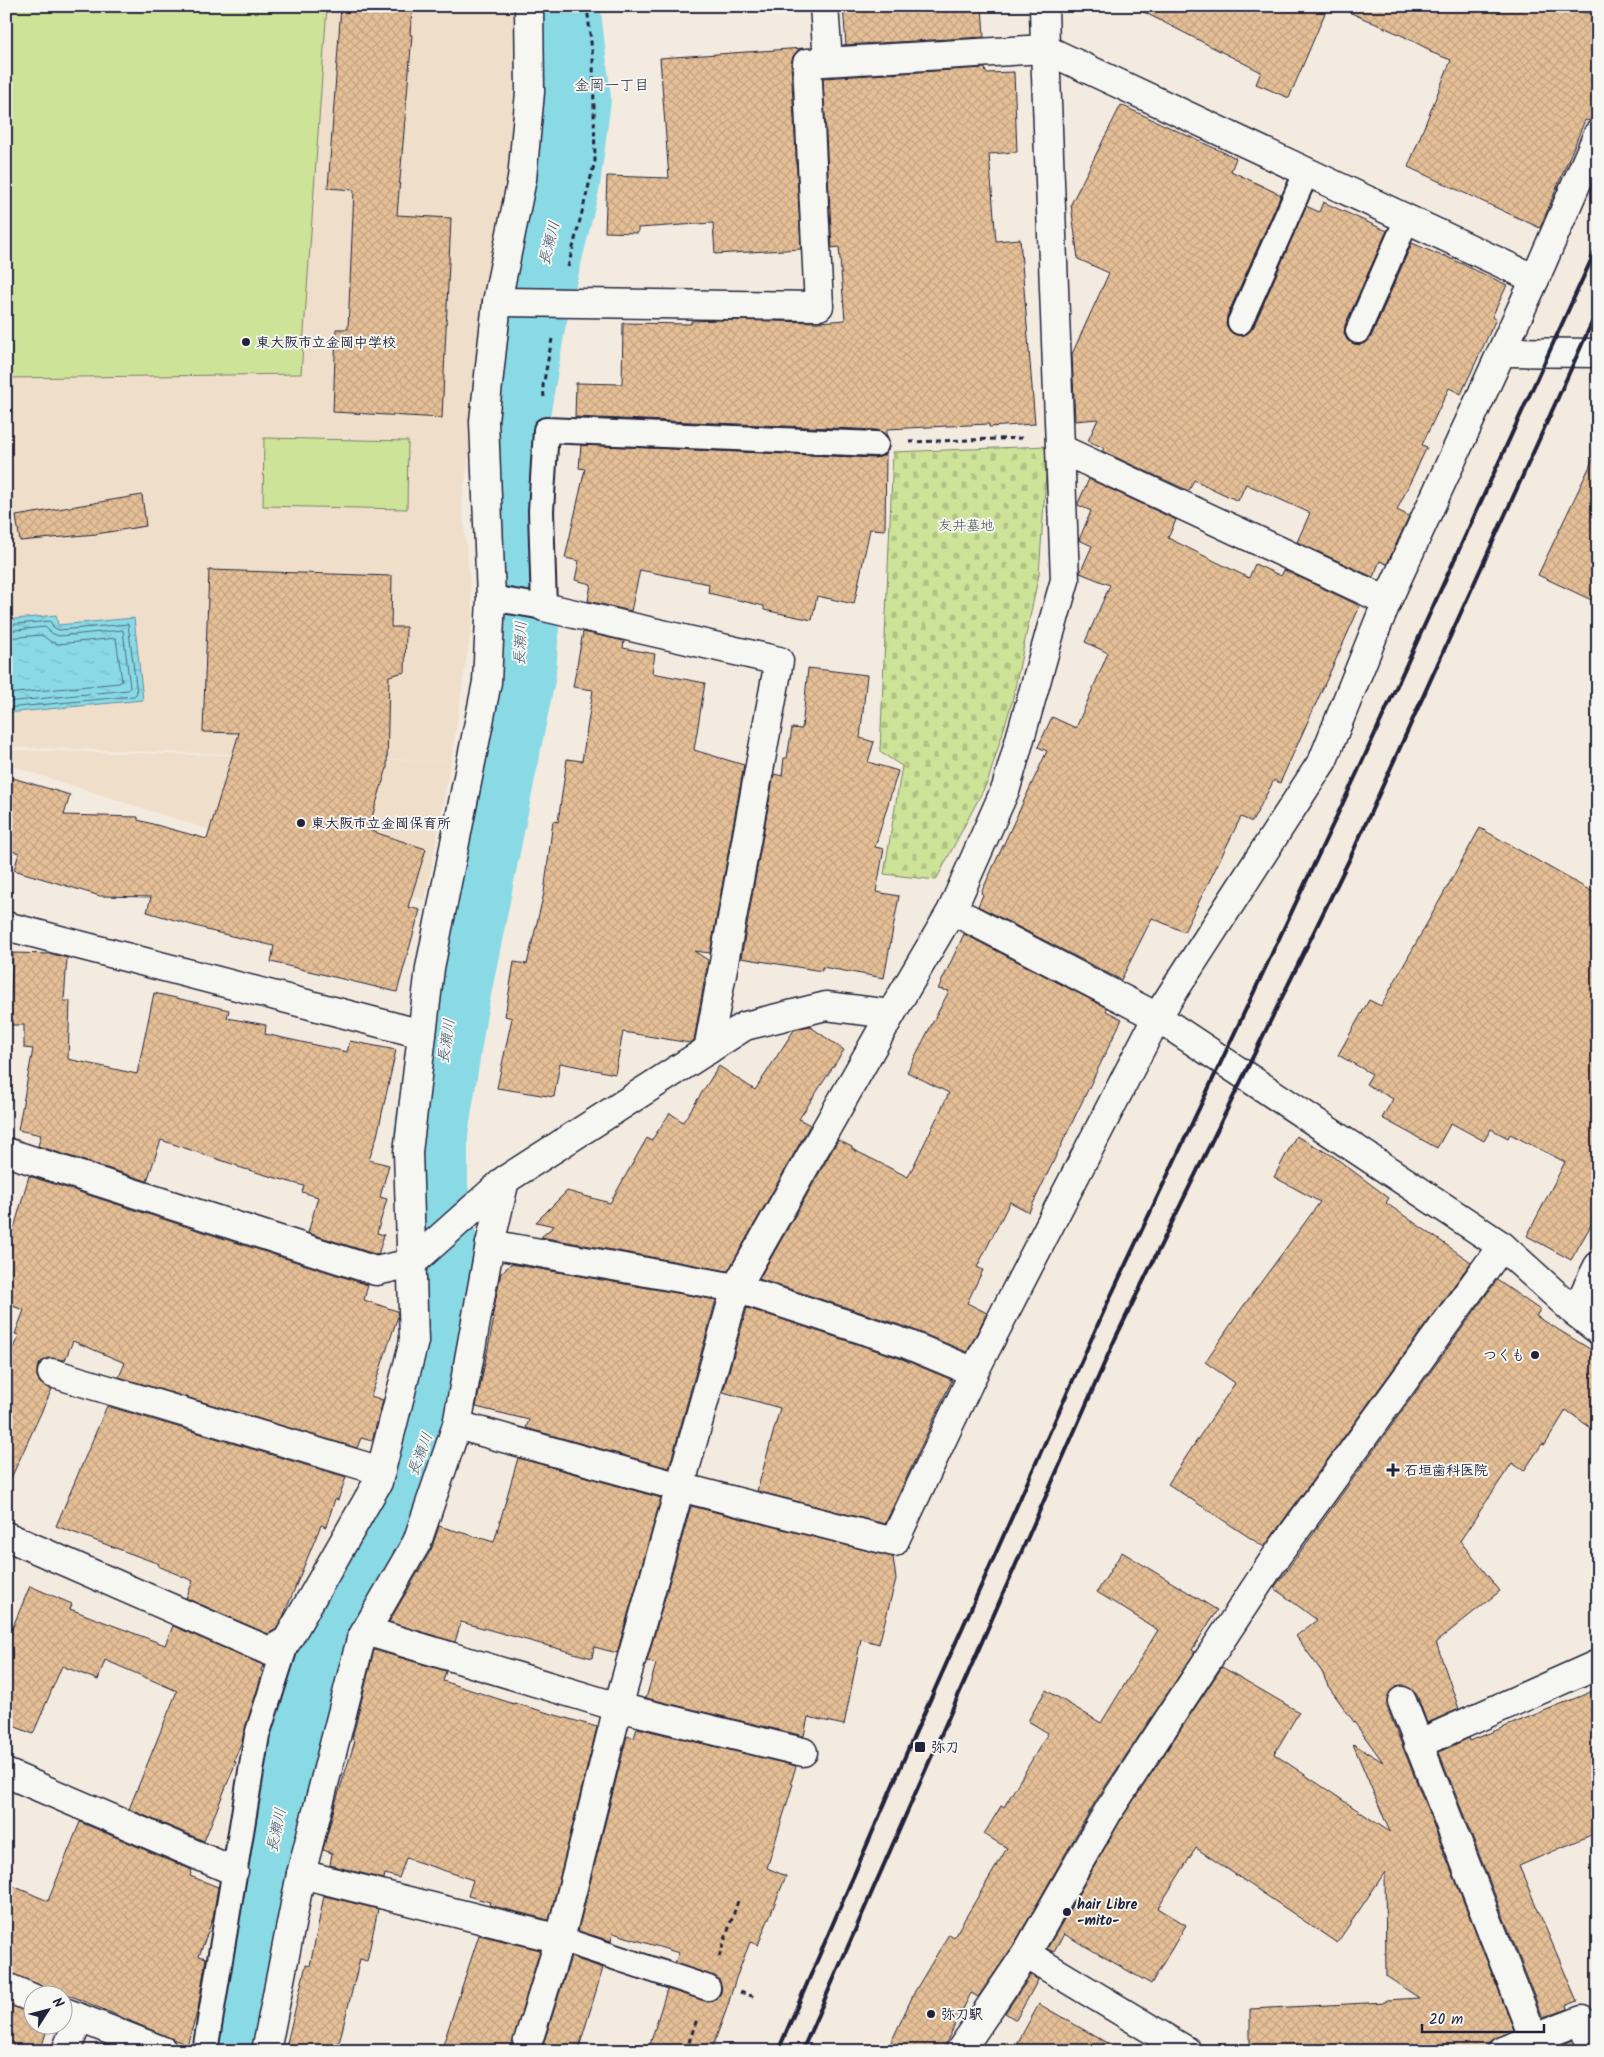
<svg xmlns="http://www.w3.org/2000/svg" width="1604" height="2057" font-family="Kalam,'Klee One',sans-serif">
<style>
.built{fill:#efdeca}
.cemetery{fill:url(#cemetery-stones);stroke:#78826a}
.pitch{fill:#cde398;stroke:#78826a}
.water{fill:url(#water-ripples);stroke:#6090a2}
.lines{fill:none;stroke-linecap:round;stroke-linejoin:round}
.shore{stroke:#4c6c7f;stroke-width:1}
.river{stroke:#8adae6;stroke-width:74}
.building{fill:url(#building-cross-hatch);stroke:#22223b}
.service-casing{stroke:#22223b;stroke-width:28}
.minor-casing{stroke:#22223b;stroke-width:31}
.tertiary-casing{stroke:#22223b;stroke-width:31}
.path{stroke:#22223b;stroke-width:3;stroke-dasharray:5 4;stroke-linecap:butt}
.service{stroke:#f6f6f2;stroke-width:24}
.minor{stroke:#f6f6f2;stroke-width:28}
.tertiary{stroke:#f6f6f2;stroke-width:28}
.rail{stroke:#22223b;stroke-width:4}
.poi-dot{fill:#22223b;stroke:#f6f6f2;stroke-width:2}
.labels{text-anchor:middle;stroke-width:4;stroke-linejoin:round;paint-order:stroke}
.poi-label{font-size:14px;font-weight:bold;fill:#22223b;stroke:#f6f6f2;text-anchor:start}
.park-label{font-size:14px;fill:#4d5252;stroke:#f6f6f2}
.neighbourhood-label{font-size:15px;fill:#22223b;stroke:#f6f6f2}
.water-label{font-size:15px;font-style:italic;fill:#41596e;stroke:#f6f6f2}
</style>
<defs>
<pattern id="cemetery-stones" width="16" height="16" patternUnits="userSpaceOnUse" patternTransform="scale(1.25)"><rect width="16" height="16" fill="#cde398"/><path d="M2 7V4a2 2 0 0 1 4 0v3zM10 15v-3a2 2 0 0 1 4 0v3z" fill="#b0c284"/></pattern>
<pattern id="water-ripples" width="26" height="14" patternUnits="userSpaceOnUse" patternTransform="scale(1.25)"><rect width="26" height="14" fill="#8adae6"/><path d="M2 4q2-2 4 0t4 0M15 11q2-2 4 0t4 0" fill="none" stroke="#77bbc6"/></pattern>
<pattern id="building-cross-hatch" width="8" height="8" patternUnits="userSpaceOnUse" patternTransform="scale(1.25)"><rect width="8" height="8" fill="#e5bf96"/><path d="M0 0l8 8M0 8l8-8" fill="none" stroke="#c4a482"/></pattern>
</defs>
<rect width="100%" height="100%" fill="#f3ebe0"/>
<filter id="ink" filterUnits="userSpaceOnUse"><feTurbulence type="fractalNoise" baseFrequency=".02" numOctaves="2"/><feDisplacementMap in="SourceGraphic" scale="10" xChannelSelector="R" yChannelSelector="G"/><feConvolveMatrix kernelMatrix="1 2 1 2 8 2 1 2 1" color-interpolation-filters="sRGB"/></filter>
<g filter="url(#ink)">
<g class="built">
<polygon points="6,6 514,6 517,34 509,181 462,503 473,616 451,761 6,747"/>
<polygon points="6,750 451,761 425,900 6,764"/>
</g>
<polygon class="cemetery" points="1048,446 1039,574 1012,702 988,781 936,880 884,874 902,766 880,752 893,452"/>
<g class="pitch">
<polygon points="6,6 327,6 301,374 6,378"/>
<polygon points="264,438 408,441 407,509 263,506"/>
</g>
<polygon class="water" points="56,615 58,625 134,618 143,700 6,713 6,620"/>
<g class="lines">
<g class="shore">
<polyline points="6,625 50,621 54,628 59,630 128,624 137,693 134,696 6,708"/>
<polyline points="6,631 45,627 53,634 59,636 123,630 130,688 128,690 6,702"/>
<polyline points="6,638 42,635 51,642 58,644 116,638 122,681 119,683 6,694"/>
</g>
<polyline class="river" points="237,2051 245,1979 304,1697 355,1585 417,1467 441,1395 450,1306 431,1188 431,1133 450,1011 519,672 522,627 511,426 529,321 563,183 574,99 563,6"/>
</g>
<g class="building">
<polygon points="341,6 412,6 410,35 412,35 397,215 451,218 442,418 333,412 336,329 348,329 354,190 328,188"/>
<polygon points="843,6 982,6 984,37 843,45 846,45"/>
<polygon points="1132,6 1328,6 1289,98 1256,84 1261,72"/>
<polygon points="1335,6 1572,6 1598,18 1598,102 1590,121 1585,120 1540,228 1408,167 1451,60 1430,52 1430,50 1399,34"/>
<polygon points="804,48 798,50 793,56 791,64 801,249 715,254 713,223 638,228 638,233 605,232 607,176 669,178 660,58"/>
<polygon points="985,68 986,73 1014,72 1017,152 989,154 996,241 1020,239 1035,424 989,427 989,424 887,429 887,436 877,430 575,417 576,383 622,384 623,323 691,324 691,321 719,320 819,322 845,320 839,247 832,248 823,78"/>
<polygon points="1121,105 1236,158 1231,171 1281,195 1227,316 1226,324 1229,330 1234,334 1242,336 1248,333 1253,328 1306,206 1319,212 1323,202 1387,231 1345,325 1344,333 1347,340 1352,343 1360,345 1367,342 1371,337 1412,243 1442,256 1443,255 1507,285 1492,317 1496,319 1461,394 1449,388 1422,445 1427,447 1397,510 1409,516 1387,564 1380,561 1373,577 1297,542 1310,513 1246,484 1238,501 1194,480 1189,491 1102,451 1104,448 1088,441 1098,419 1075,421 1072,354 1109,273 1078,259 1071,204"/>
<polygon points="581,445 875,458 882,456 886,453 885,530 870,529 854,604 817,596 812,620 764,610 764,606 708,593 709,584 640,570 631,611 588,601 591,584 575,580 579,561 565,558 585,469 579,468"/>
<polygon points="1598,449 1598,603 1538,575"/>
<polygon points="1089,479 1176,520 1168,538 1249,578 1255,564 1281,576 1284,570 1360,606 1280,783 1274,780 1252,822 1241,817 1184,932 1152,918 1121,980 978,906 983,895 981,893 1047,751 1038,747 1052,717 1076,728 1108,653 1085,642 1110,585 1080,573 1092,546 1079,540 1091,511 1078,505 1078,503"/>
<polygon points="142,495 146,526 96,534 20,541 16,516"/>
<polygon points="209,570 392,576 391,627 406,627 405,672 389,676 387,768 368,830 426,849 408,907 420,910 397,992 271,962 274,946 206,930 206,929 147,912 151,897 100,896 14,870 19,853 6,849 6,776 70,795 64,815 138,817 138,820 207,839 239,733 203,732"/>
<polygon points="583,632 624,641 623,648 655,654 652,673 705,683 694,750 744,765 710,953 694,951 708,960 694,1040 690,1043 623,1032 615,1074 560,1063 554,1097 497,1088 512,1018 505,1016 514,962 527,964 544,893 553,821 558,822 567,759 582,761 593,690 573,687"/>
<polygon points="808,668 867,675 860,738 874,742 868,762 898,771 875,847 884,849 876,892 899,896 884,978 822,967 822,971 741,958 774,774 782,776 784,758 787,758 792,728 802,729"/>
<polygon points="1480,828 1598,895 1598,1213 1571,1260 1527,1236 1565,1162 1510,1134 1508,1138 1491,1129 1484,1141 1451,1123 1437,1148 1382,1118 1393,1099 1366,1084 1372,1074 1338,1055 1369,1000 1381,1006"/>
<polygon points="964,934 1107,1008 1106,1011 1122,1019 1029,1212 1010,1202 977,1267 983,1270 967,1303 987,1313 967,1352 912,1329 759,1279 838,1140 852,1147 852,1149 908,1177 949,1093 907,1072 949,991 938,989"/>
<polygon points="13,953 53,954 67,958 64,1001 70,1001 68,1059 137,1074 154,993 229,1010 227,1018 266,1025 265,1034 347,1052 350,1041 396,1050 377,1136 369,1160 389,1165 380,1197 387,1199 377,1233 384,1235 378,1255 308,1233 318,1197 302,1192 304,1186 238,1167 238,1166 161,1140 147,1181 38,1146 41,1135 18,1130 33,1049 24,1048 24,1025 9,1025"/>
<polygon points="809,1026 844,1050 799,1119 810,1125 728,1271 541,1237 554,1226 536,1222 567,1191 610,1203 647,1138 651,1141 670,1113 683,1122 719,1066 755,1090 794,1030"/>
<polygon points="1296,1136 1333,1156 1389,1198 1386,1203 1471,1262 1264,1547 1168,1484 1235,1383 1205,1362 1242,1308 1320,1202 1274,1177"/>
<polygon points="29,1176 368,1285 364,1300 397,1311 398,1316 371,1396 383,1400 372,1441 361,1438 357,1448 119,1377 125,1363 73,1341 65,1360 48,1358 41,1362 37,1368 37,1376 40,1383 52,1389 6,1489 6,1363 19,1335 15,1334 24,1310 6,1304 6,1256"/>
<polygon points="511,1264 716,1300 669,1468 526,1428 529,1420 476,1407 494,1318 492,1318 501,1273"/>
<polygon points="1497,1280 1540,1310 1536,1316 1598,1354 1598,1433 1566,1410 1545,1445 1542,1444 1524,1471 1512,1463 1460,1541 1500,1591 1436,1642 1459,1709 1427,1723 1417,1695 1411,1689 1404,1686 1396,1687 1390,1692 1387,1699 1387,1707 1404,1750 1514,2030 1490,2041 1487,2051 1430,2050 1430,2048 1250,2051 1250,2009 1386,2002 1386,2000 1419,1998 1386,1976 1385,1872 1337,1943 1196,1848 1158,1908 1186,1925 1151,1984 1064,1934 1054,1952 1047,1949 1122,1818 1222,1667 1299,1712 1274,1754 1390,1832 1353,1744 1383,1762 1328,1686 1322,1672 1296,1636 1317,1620 1274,1588"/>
<polygon points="747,1308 902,1359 952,1380 885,1524 757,1491 780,1408 723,1392"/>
<polygon points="107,1406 346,1477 338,1500 335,1499 326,1527 321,1525 283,1617 276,1629 268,1634 186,1598 193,1581 158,1566 159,1564 56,1526"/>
<polygon points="518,1458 661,1498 617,1653 594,1647 592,1658 461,1622 455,1642 389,1622 431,1550 439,1526 494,1542"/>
<polygon points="691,1506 893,1557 896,1579 879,1644 861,1639 844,1725 808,1717 804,1736 646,1698 656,1664 647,1661"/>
<polygon points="1122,1552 1217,1610 1192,1650 1195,1652 1095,1802 1013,1946 978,1997 971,1993 942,2051 887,2051 915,1991 949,1934 954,1937 1007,1848 984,1834 1001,1806 1004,1807 1048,1733 1028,1721 1046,1690 1101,1723 1158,1630 1097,1592"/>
<polygon points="30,1586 72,1604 70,1609 165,1645 173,1626 263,1665 261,1671 263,1672 242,1741 234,1761 236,1762 204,1841 129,1809 177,1691 105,1660 98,1680 62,1666 33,1734 6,1723 6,1643"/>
<polygon points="374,1650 446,1671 443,1681 514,1704 514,1703 597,1727 549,1920 489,1905 490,1902 468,1896 473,1880 406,1858 399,1878 385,1874 384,1879 330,1865 332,1853 323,1850 336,1801 355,1741 352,1739"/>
<polygon points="1598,1689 1598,1832 1519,1866 1577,2001 1567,2005 1568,2009 1543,2018 1439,1752 1469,1738 1470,1741"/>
<polygon points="637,1728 796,1766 791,1783 793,1784 767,1868 786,1876 758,1945 750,1942 736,1978 727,2008 711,2051 648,2051 667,1989 710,2002 717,1999 721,1992 721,1985 718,1979 675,1963 679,1953 613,1933 611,1941 578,1931 627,1736 634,1738"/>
<polygon points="80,1822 192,1870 190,1876 218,1887 213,1918 199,1956 206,1958 198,2010 187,2045 69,1995 61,1993 60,1994 47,1994 44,1988 38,1984 6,1972 6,1883 48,1901"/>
<polygon points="324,1896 378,1909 367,1961 360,1959 337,2051 285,2051 306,1965 310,1966"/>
<polygon points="479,1935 540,1950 510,2051 441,2051"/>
<polygon points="571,1957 603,1968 578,2051 541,2051"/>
<polygon points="1031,1975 1038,1980 1016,2020 1005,2013"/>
<polygon points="6,2004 32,2013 32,2024 49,2024 40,2051 6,2051"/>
<polygon points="1039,2004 1121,2051 1013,2051"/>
<polygon points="1573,2040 1577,2051 1546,2051"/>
</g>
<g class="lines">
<defs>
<g id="service">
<polyline points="1240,322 1307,171"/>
<polyline points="1358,331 1407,219"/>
<polyline points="491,598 544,607 541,511 546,430 876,444"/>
<polyline points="560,1939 708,1988"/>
<polyline points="205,2051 257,1735 287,1641"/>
</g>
<g id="minor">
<polyline points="824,6 828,61"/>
<polyline points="497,302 819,306 807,63 1045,49 1535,279"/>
<polyline points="1502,352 1598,353"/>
<polyline points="1061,449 1387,601"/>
<polyline points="544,607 779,661 708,1050"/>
<polyline points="952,910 1157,1017 1502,1246 1575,1312 1598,1330"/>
<polyline points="6,926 422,1034"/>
<polyline points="6,1152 376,1271 412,1263 505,1180 745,1026 826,1006 891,1014"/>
<polyline points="490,1244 736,1288 907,1344 974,1372"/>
<polyline points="1575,1312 1598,1266"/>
<polyline points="52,1373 381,1471"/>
<polyline points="457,1425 680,1487 894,1542 974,1372 1157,1017 1323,760 1387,601 1535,279 1598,134"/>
<polyline points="6,1536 269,1651 287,1641 378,1482 414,1341 408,1152 430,968 487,682 491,598 484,421 497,302 522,179 530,92 529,6"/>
<polyline points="366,1631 618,1707 803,1752"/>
<polyline points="1402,1701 1534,2039"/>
<polyline points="1418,1744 1598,1664"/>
<polyline points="6,1773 234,1871"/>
<polyline points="301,1874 560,1939"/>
<polyline points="1026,1954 1187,2051"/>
<polyline points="6,1987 32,1998"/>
<polyline points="62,2011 163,2051"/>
<polyline points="66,2051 79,2018"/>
<polyline points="266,2051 301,1874 361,1639 417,1542 457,1425 490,1244 505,1180"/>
<polyline points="525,2051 560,1939 618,1707 736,1288 891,1014 952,910 1006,788 1065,580 1045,49"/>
<polyline points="960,2051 1026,1954 1109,1810 1273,1561 1502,1246"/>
<polyline points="1502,2051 1582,2020 1594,2051"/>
</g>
<polyline id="tertiary" points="1044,6 1045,49"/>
</defs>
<use href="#service" class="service-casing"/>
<use href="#minor" class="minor-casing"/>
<use href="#tertiary" class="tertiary-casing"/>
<g class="path">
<polyline points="568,267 595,161 593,60 587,6"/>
<polyline points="544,397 543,386 552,339"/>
<polyline points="909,442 1025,438"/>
<polyline points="719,1957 738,1901"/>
<polyline points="740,1992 755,1997"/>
<polyline points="686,2051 697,2019"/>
</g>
<use href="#service" class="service"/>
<use href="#minor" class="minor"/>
<use href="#tertiary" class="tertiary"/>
<g class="rail">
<polyline points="778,2051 910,1745 1107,1304 1357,773 1598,245"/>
<polyline points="802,2051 1115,1339 1351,856 1598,309"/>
</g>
</g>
</g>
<g class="poi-dot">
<circle cx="246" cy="342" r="5"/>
<circle cx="301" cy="823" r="5"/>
<circle cx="1535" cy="1355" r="5"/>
<path d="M1390.5 1462.5h5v5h5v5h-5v5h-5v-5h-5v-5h5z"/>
<rect x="914" y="1741" width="12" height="12" rx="2.5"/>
<circle cx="1067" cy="1912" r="5"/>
<circle cx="931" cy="2014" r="5"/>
</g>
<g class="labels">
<g class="poi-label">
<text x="256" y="347">東大阪市立金岡中学校</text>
<text x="311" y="828">東大阪市立金岡保育所</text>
<text x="1525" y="1360" text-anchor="end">つくも</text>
<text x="1404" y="1475">石垣歯科医院</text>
<text x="931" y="1752">弥刀</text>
<text x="1077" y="1909">hair Libre<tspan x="1077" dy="16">-mito-</tspan></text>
<text x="941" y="2019">弥刀駅</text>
</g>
<g class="park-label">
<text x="966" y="530">友井墓地</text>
</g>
<g class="neighbourhood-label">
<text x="612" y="90">金岡一丁目</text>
</g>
<g class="water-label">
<text transform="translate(549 243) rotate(-76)" y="5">長瀬川</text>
<text transform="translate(520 643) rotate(-88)" y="5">長瀬川</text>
<text transform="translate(446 1041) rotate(-81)" y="5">長瀬川</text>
<text transform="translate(420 1454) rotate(-69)" y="5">長瀬川</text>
<text transform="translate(276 1830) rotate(-78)" y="5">長瀬川</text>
</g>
</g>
<rect width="1604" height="2057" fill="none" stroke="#f6f6f2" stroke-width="25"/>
<rect x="12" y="12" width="1579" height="2032" fill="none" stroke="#22223b" stroke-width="2" filter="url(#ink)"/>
<g transform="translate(48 2010) rotate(54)"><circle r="24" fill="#f6f6f2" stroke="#a1a1a9"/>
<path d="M0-4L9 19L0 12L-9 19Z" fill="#22223b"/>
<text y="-8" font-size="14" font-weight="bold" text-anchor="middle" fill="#22223b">N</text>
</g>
<path d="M1422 2024v8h122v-8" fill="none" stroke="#22223b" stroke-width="2.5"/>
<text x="1429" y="2024" font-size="15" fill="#22223b" stroke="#f6f6f2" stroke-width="4" paint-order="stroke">20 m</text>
</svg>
